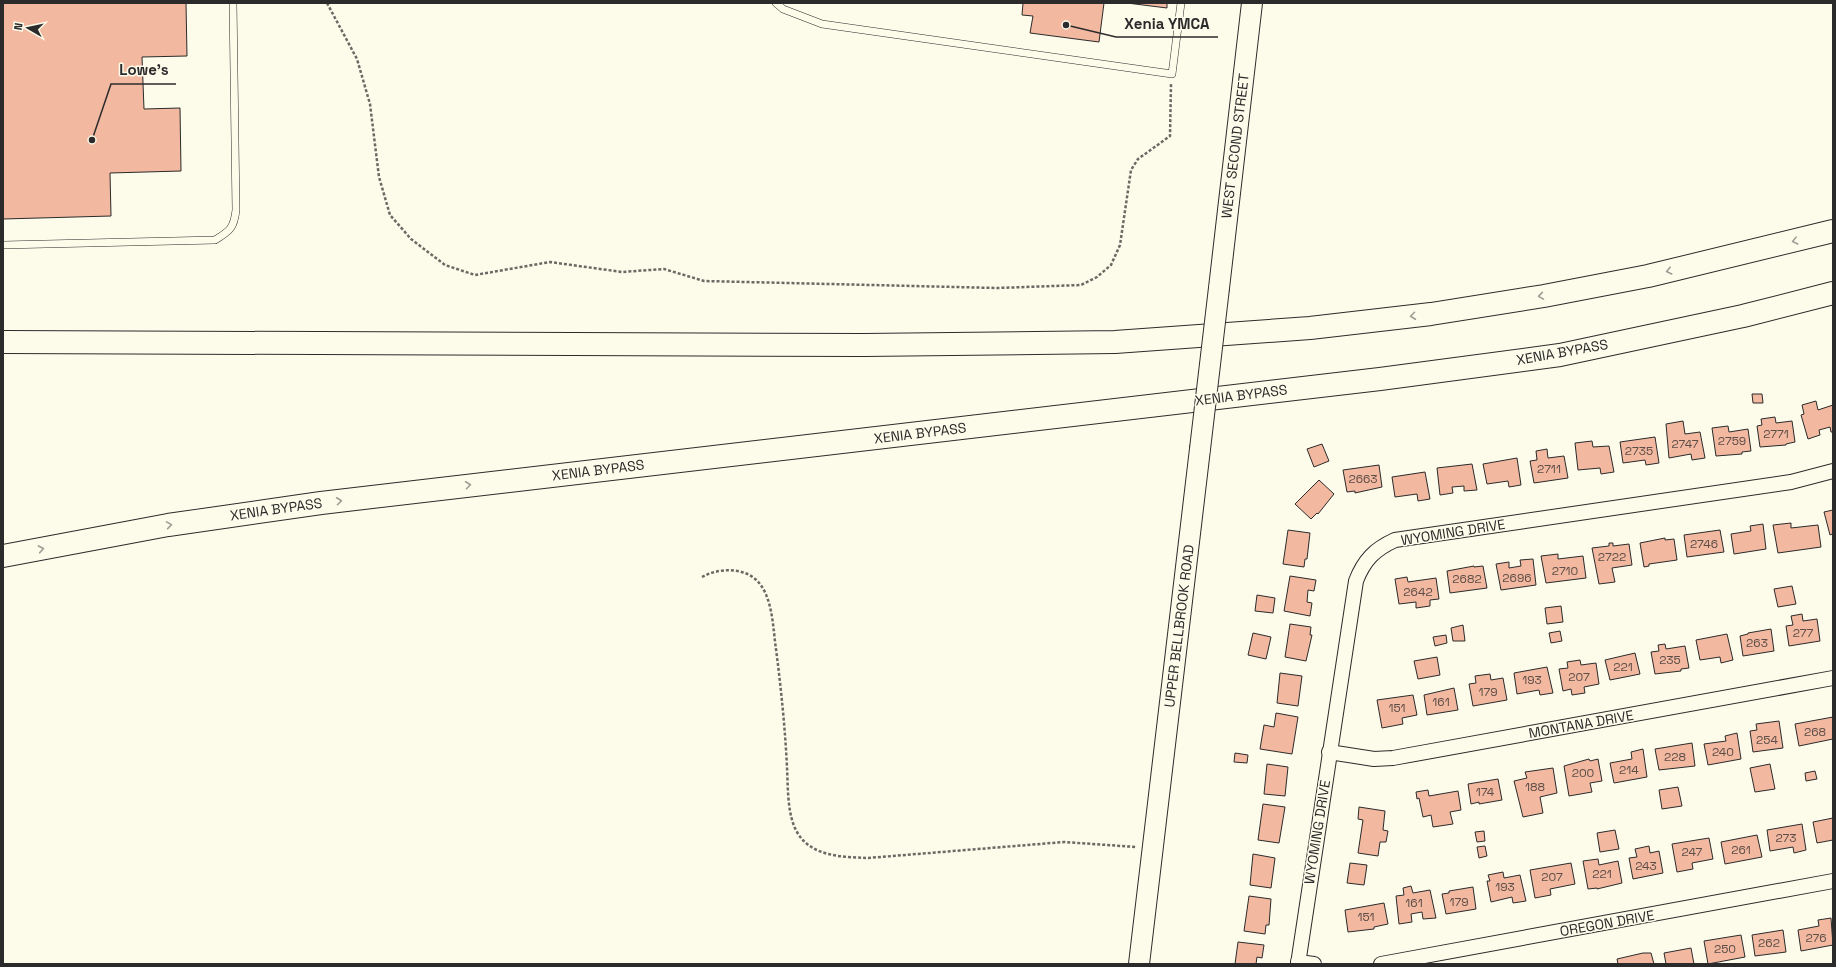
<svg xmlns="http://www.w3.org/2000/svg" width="1836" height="967" font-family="'Space Grotesk',sans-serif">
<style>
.building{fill:#f2b8a0;stroke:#2b2b2b}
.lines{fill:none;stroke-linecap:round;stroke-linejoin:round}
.service-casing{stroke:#2b2b2b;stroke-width:8}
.minor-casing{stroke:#2b2b2b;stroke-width:16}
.secondary-casing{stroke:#2b2b2b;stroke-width:22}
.motorway-casing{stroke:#2b2b2b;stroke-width:24}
.path{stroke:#6a6964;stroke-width:2.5;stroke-dasharray:3 2;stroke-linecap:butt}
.service{stroke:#fdfbea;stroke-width:7}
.minor{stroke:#fdfbea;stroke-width:14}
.secondary{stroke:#fdfbea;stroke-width:20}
.motorway{stroke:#fdfbea;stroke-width:22}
.secondary-bridge-casing{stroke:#2b2b2b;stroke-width:22;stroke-linecap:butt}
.secondary-bridge{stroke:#fdfbea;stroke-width:20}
.oneway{stroke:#9e9d94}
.labels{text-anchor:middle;stroke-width:3;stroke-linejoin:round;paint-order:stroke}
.number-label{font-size:12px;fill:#5d4e48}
.street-label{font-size:14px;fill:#2b2b2b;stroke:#fdfbea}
.leader{fill:none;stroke:#2b2b2b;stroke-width:1.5}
.callout-dot{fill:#2b2b2b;stroke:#fdfbea;stroke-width:1.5}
.callout-label{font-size:15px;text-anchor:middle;font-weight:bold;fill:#2b2b2b;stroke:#fdfbea;stroke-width:3;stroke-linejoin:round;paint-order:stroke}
</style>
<rect width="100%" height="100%" fill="#fdfbea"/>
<g class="building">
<polygon points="3,3 186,3 187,56 142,57 144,109 180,108 181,171 110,173 111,216 3,219"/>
<polygon points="1023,3 1104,3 1099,42 1030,33 1033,16 1022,15"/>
<polygon points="1127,3 1167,3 1167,8"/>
<polygon points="1752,394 1762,394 1763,403 1753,403"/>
<polygon points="1816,401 1818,410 1833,405 1833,432 1831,432 1830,427 1819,430 1820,435 1808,439 1801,415 1804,414 1802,405"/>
<polygon points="1775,417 1776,423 1792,421 1795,442 1786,444 1786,445 1760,447 1757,426 1762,425 1761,419"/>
<polygon points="1683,421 1685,434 1700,432 1705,458 1692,460 1691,454 1669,458 1666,424"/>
<polygon points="1728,426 1729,432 1748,429 1751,451 1742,452 1742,454 1716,456 1712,428"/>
<polygon points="1655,437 1659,463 1646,465 1645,460 1623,463 1620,442"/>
<polygon points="1592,441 1593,447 1609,446 1614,472 1601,474 1600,468 1578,470 1575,443"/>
<polygon points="1322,444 1329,461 1314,467 1307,449"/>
<polygon points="1547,449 1548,458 1564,456 1568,478 1534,483 1530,461 1537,460 1536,451"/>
<polygon points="1517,458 1521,485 1509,487 1508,481 1487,484 1483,464"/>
<polygon points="1472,464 1477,490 1464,491 1464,486 1452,487 1453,493 1440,495 1437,468"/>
<polygon points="1379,465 1382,487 1355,493 1355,491 1347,492 1343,470"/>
<polygon points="1425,472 1430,499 1418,501 1417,494 1395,497 1392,477"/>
<polygon points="1319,480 1334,494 1318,514 1317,513 1311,519 1295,504"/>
<polygon points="1833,510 1833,536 1832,534 1830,535 1824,512"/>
<polygon points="1791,523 1791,528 1818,525 1821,547 1778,553 1773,525"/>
<polygon points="1763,524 1766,549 1734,554 1731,534 1751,531 1750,526"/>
<polygon points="1288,530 1310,533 1307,559 1305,559 1304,567 1283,564"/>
<polygon points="1720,530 1724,552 1687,557 1684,535"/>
<polygon points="1665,538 1665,540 1674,539 1677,560 1649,564 1649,566 1644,567 1640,543"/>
<polygon points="1609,543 1613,543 1613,546 1629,544 1632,565 1612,568 1615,582 1599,584 1592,548 1609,546"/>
<polygon points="1558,554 1558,559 1583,556 1586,578 1546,583 1541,556"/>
<polygon points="1533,559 1536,585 1501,590 1496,564 1509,562 1509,568 1521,566 1520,560"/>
<polygon points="1474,566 1474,567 1483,566 1487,588 1450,593 1447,571"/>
<polygon points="1290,576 1316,580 1314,591 1308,590 1307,602 1312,603 1310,616 1284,611"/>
<polygon points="1407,577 1408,582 1436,578 1439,599 1430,600 1430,606 1416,608 1416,602 1399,604 1395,579"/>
<polygon points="1792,586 1796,604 1778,607 1774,589"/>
<polygon points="1257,595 1275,598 1273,613 1255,611"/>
<polygon points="1561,606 1563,622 1547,624 1545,608"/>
<polygon points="1802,614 1803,621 1817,619 1820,641 1789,646 1786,626 1793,625 1791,616"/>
<polygon points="1290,624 1311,627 1310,635 1312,635 1306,661 1285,657"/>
<polygon points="1463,625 1465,641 1453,641 1451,628"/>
<polygon points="1771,629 1774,651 1743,656 1740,636 1748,634 1748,633"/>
<polygon points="1560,631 1562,641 1551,643 1549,633"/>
<polygon points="1253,633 1271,637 1266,659 1248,655"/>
<polygon points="1727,634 1733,660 1721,663 1720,657 1700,660 1696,640"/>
<polygon points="1446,635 1447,643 1435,646 1433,637"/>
<polygon points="1665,644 1666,649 1685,646 1689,668 1681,669 1681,671 1655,674 1651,652 1659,651 1658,645"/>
<polygon points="1635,653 1640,674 1610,680 1605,660"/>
<polygon points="1437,657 1440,675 1418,679 1414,661"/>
<polygon points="1580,660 1581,665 1596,663 1599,684 1584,687 1585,693 1572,695 1571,689 1563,691 1559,669 1568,668 1567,662"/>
<polygon points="1547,667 1553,693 1540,695 1539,690 1517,694 1514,673"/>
<polygon points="1280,673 1302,676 1298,706 1277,703"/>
<polygon points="1490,674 1491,680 1503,678 1507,700 1473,706 1469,684 1476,683 1475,676"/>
<polygon points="1454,688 1458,710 1427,715 1424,695"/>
<polygon points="1413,695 1417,715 1402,718 1403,724 1382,728 1377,700"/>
<polygon points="1276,713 1298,717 1292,754 1260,749 1264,725 1274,727"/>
<polygon points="1833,717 1833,739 1799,746 1795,724"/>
<polygon points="1779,721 1783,748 1753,752 1750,731 1757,730 1756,724"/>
<polygon points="1737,733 1741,759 1708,765 1704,744 1726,741 1725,736"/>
<polygon points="1692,743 1695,766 1659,770 1655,749"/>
<polygon points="1643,749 1647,777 1614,783 1610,763 1632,759 1631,752"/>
<polygon points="1235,753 1248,755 1247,763 1234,762"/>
<polygon points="1589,759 1590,761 1598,759 1602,781 1590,783 1592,792 1569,796 1564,766"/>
<polygon points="1267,764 1288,767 1285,796 1264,794"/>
<polygon points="1770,764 1775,789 1755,792 1750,768"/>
<polygon points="1553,768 1557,793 1540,797 1543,813 1523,817 1514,781 1527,778 1525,772"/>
<polygon points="1815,771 1817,779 1806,781 1805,773"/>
<polygon points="1498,779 1502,800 1479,804 1479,802 1471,804 1468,784"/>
<polygon points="1678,787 1682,806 1662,809 1659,790"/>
<polygon points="1428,790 1429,796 1458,791 1461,810 1450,812 1453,824 1433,827 1431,815 1423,817 1419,798 1417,799 1416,792"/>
<polygon points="1263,804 1285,807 1279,843 1258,840"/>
<polygon points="1359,807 1385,811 1383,830 1388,831 1386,842 1380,842 1378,856 1358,853 1363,820 1358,819"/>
<polygon points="1833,818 1833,840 1817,843 1813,822"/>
<polygon points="1802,824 1806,850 1794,853 1793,847 1770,851 1767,830"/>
<polygon points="1615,830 1619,849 1600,852 1597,833"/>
<polygon points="1484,831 1485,841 1477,842 1475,832"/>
<polygon points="1757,835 1762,857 1725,864 1721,842"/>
<polygon points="1709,838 1713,859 1692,863 1693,869 1677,872 1672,844"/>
<polygon points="1485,846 1487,856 1479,858 1477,847"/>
<polygon points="1649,846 1650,853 1659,851 1663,873 1633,879 1629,858 1637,857 1635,849"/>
<polygon points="1253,854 1275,858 1271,888 1250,885"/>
<polygon points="1598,859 1599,865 1618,861 1622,883 1597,889 1597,888 1588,889 1583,861"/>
<polygon points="1350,863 1367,865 1364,885 1347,883"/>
<polygon points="1571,863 1575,884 1550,889 1551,895 1535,898 1530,870"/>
<polygon points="1503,872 1504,878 1520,875 1526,901 1513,903 1512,897 1491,902 1487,881 1490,881 1488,875"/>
<polygon points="1411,886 1413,893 1430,890 1436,918 1423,919 1422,912 1411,914 1412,922 1399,924 1396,896 1404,895 1403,888"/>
<polygon points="1473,887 1476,909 1446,914 1442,894 1449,893 1449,891"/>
<polygon points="1249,896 1271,899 1269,925 1266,925 1265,934 1244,931"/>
<polygon points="1384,903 1388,924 1374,927 1374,929 1348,932 1345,910"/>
<polygon points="1831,918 1833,945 1801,951 1798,930 1819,926 1818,920"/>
<polygon points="1783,930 1786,952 1755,956 1752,935"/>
<polygon points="1741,935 1745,957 1708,964 1704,941"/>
<polygon points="1238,942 1264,945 1262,958 1257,957 1256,964 1235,964"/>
<polygon points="1691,948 1694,964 1666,964 1664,953"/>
<polygon points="1643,953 1651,953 1654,964 1618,964 1617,959"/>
</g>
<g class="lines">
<defs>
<g id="service">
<polyline points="776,3 783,9 822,24 1172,74 1181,3"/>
<path d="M3 245 215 240C230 231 234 228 236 210L233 3"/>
</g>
<g id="minor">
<polyline points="1329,752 1374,759 1393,758 1833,678"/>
<polyline points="1298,962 1314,964"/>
<path d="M1298 964 1356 581C1364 560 1375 549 1395 540L1791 482 1833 471"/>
<polyline points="1381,964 1833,881"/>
</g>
<g id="secondary">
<polyline points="1219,288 1252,3"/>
<polyline points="1139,964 1200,449"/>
</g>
<g id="motorway">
<polyline points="3,342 864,345 1115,342 1310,328 1431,314 1544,296 1648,276 1833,231"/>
<polyline points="3,556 168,525 321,503 1380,379 1560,355 1743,316 1833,293"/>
</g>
</defs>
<use href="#service" class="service-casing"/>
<use href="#minor" class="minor-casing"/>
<use href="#secondary" class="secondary-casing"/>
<use href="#motorway" class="motorway-casing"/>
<g class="path">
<polyline points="327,3 357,59 370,104 379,177 390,215 411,239 445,265 475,275 550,262 622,272 664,269 704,281 997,288 1081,285 1097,277 1111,265 1120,245 1131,170 1138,159 1170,136 1171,84"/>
<path d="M702 577C720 567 747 567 760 584 773 601 773 629 776 649 781 688 785 727 787 767 788 786 787 815 797 832 811 857 843 857 868 858L1064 842 1136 847"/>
</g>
<use href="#service" class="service"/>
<use href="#minor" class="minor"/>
<use href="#secondary" class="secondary"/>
<use href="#motorway" class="motorway"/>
<defs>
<polyline id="secondary-bridge" points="1200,449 1219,288"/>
</defs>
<use href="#secondary-bridge" class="secondary-bridge-casing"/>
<use href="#secondary-bridge" class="secondary-bridge"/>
</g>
<defs><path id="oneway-chevron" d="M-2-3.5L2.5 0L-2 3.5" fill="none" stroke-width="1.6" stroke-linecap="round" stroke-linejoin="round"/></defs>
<g class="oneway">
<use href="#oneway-chevron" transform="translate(1795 241) rotate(166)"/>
<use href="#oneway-chevron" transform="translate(1669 271) rotate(167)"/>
<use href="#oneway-chevron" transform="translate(1541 296) rotate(171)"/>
<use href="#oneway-chevron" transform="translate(1413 316) rotate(173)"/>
<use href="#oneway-chevron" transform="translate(468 485) rotate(-7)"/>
<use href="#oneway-chevron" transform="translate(339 501) rotate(-7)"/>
<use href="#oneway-chevron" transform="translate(169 525) rotate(-9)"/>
<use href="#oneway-chevron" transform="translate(41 549) rotate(-11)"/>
</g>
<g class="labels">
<g class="number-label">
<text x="1776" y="438">2771</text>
<text x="1732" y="445">2759</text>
<text x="1685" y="448">2747</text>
<text x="1639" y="455">2735</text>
<text x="1549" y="473">2711</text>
<text x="1363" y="483">2663</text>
<text x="1704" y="548">2746</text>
<text x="1612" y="561">2722</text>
<text x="1565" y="575">2710</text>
<text x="1517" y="582">2696</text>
<text x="1467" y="583">2682</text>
<text x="1418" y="596">2642</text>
<text x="1803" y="637">277</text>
<text x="1757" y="647">263</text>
<text x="1670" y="664">235</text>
<text x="1623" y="671">221</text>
<text x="1579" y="681">207</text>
<text x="1532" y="684">193</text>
<text x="1488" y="696">179</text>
<text x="1441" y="706">161</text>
<text x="1397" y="712">151</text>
<text x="1815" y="736">268</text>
<text x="1767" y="744">254</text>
<text x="1723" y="756">240</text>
<text x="1675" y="761">228</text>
<text x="1629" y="774">214</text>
<text x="1583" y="777">200</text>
<text x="1535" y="791">188</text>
<text x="1485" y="796">174</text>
<text x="1786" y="842">273</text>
<text x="1741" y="854">261</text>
<text x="1692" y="856">247</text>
<text x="1646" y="870">243</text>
<text x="1602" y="878">221</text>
<text x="1552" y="881">207</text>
<text x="1505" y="891">193</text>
<text x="1459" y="906">179</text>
<text x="1414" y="907">161</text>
<text x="1366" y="921">151</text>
<text x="1816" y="942">276</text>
<text x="1769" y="947">262</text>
<text x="1725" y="953">250</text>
</g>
<g class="street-label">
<text transform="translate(1235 146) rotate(-83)" y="5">WEST SECOND STREET</text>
<text transform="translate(1562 352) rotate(-10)" y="5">XENIA BYPASS</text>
<text transform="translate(1241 395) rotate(-7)" y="5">XENIA BYPASS</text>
<text transform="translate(920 433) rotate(-7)" y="5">XENIA BYPASS</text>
<text transform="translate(598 470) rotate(-7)" y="5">XENIA BYPASS</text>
<text transform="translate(276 509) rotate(-8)" y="5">XENIA BYPASS</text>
<text transform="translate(1453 532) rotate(-9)" y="5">WYOMING DRIVE</text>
<text transform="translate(1179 626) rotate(-83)" y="5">UPPER BELLBROOK ROAD</text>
<text transform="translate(1581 724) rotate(-10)" y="5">MONTANA DRIVE</text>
<text transform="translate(1317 832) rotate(-81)" y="5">WYOMING DRIVE</text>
<text transform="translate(1607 923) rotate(-10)" y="5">OREGON DRIVE</text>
</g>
</g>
<path class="leader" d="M1066 25L1116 37H1218M92 140L111 84H176"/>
<g class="callout-dot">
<circle cx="1066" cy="25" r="4"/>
<circle cx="92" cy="140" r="4"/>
</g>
<g class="callout-label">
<text x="1167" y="29">Xenia YMCA</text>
<text x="144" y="75">Lowe's</text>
</g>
<rect width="1836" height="967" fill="none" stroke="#2b2b2b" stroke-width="8"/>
<g transform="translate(28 28) rotate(279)" stroke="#fdfbea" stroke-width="3" paint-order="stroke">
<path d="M0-3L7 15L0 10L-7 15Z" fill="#2b2b2b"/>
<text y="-6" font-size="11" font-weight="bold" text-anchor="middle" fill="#2b2b2b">N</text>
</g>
</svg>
